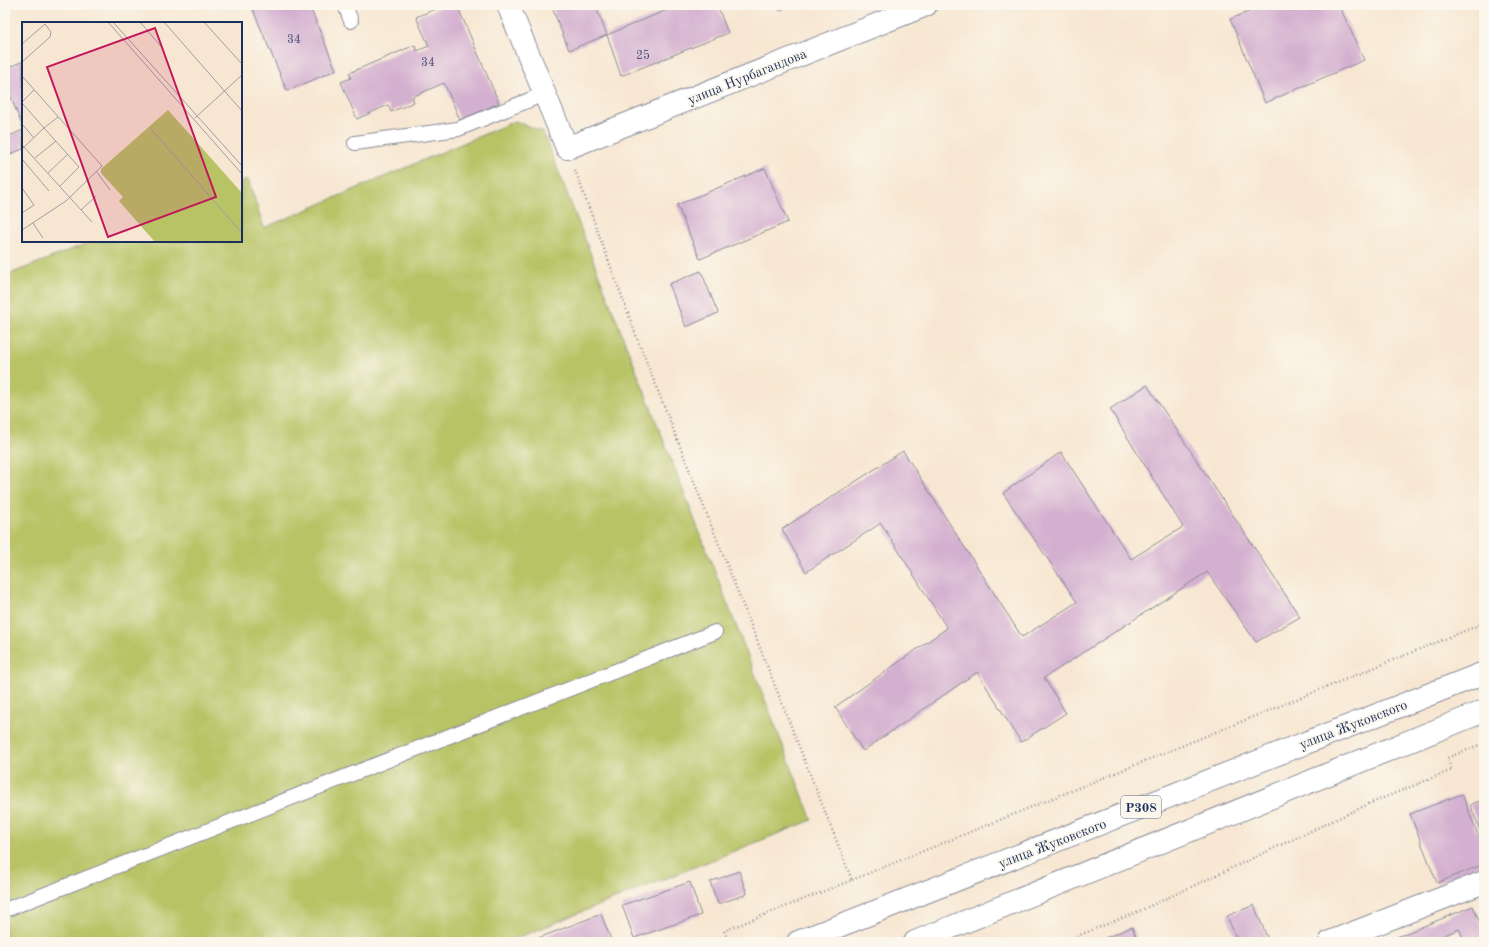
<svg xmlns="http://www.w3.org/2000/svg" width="1489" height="947" font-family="'Old Standard TT',serif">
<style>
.green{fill:#b7c365;stroke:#697962}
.building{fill:#d4b0d0}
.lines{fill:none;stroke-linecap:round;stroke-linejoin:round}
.lane-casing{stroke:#898b98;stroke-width:16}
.street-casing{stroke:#898b98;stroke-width:24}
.primary-casing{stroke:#898b98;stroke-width:24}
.path{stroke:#898b98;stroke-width:2.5;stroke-dasharray:1 3;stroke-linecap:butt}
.lane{stroke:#fff;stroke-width:14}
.street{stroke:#fff;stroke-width:22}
.primary{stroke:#fff;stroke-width:22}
.labels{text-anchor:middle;stroke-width:4;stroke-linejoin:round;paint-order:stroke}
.number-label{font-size:12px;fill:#494f7a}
.shield{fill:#fbf7ec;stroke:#5e6b89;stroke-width:1}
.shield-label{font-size:13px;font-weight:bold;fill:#1b2f5e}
.street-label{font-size:14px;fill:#1b2f5e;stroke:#fbf7ec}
.inset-road{fill:none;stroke:#9f9da4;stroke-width:1}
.view{fill:#c2185b;fill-opacity:0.15;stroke:#c2185b;stroke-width:2}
.inset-edge{fill:none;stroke:#1b2f5e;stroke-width:2}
</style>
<rect width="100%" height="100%" fill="#fbf7ec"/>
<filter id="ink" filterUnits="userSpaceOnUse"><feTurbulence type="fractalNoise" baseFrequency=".025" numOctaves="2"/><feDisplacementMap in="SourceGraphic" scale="8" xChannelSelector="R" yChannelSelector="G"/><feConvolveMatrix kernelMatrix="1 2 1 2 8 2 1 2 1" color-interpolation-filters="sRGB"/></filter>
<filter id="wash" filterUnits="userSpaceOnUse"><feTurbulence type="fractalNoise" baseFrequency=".012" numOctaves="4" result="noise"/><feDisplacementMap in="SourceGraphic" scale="16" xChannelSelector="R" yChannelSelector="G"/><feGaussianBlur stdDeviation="0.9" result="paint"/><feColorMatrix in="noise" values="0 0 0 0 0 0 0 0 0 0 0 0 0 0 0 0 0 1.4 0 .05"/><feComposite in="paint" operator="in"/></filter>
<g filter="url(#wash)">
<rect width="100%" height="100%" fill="#f7e7d2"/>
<polygon class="green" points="515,121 543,132 812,820 507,942 5,942 5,276 93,241 241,241 241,182 248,179 264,228"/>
<g id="blocks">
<g class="building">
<polygon points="251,5 300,5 301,8 309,5 336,70 287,91"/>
<polygon points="446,5 457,5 499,103 460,120 444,83 412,97 414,102 391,112 388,105 357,119 341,82 351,78 349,73 415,45 417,51 429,46 416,17"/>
<polygon points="551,5 595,5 607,35 569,50"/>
<polygon points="679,5 717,5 728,33 621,76 607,35"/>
<polygon points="773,5 786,5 781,11"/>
<polygon points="1267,5 1339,5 1364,60 1265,103 1230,19"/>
<polygon points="23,61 23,128 5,82 5,69"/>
<polygon points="23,130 23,149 5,156 5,138"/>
<polygon points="765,168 788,222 700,259 677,205"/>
<polygon points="701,271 718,313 686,327 669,284"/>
<polygon points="1147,385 1300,617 1256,642 1207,572 1044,678 1066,713 1021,742 977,672 863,751 835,707 947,628 881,523 806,572 782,529 903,451 1022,637 1077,602 1003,493 1061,452 1131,559 1183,527 1110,409"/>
<polygon points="1462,794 1484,850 1484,864 1437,883 1410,814"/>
<polygon points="1484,799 1484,839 1470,805"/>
<polygon points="739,871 747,894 718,904 710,882"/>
<polygon points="690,882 701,915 634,938 622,905"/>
<polygon points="1254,905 1269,942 1238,942 1227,916"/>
<polygon points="1473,906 1484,933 1484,942 1465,942 1459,929 1428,942 1399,942 1397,937"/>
<polygon points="601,914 612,942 528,942"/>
<polygon points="1132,927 1138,942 1095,942"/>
</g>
</g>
</g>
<g filter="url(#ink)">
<use href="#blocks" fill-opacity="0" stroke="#898b98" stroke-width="1"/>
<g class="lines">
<defs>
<g id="lane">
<polyline points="345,5 351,21"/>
<polyline points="355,143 458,129 544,94"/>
<polyline points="5,910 715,632"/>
</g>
<g id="street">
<polyline points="508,5 567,148 926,5"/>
<polyline points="1330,942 1484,882"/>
</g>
<g id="primary">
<polyline points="798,942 1484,673"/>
<polyline points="915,942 1484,711"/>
</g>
</defs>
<use href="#lane" class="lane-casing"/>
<use href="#street" class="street-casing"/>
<use href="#primary" class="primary-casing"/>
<g class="path">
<polyline points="575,170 639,343 852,880 724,931 729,942"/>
<polyline points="852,880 1484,623"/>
<polyline points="1062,942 1135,913 1371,803 1452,770 1447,758 1484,743"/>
</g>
<use href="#lane" class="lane"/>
<use href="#street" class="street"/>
<use href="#primary" class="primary"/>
</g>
</g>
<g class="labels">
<g class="number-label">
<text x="294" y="43">34</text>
<text x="643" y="59">25</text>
<text x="428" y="66">34</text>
</g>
<rect class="shield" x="1121" y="796" width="40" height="22" rx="3"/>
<g class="shield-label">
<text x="1141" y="812">P308</text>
</g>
<g class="street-label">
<text transform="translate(747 76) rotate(-22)" y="5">улица Нурбагандова</text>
<text transform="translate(1353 724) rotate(-21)" y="5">улица Жуковского</text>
<text transform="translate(1052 843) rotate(-21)" y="5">улица Жуковского</text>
</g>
</g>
<g transform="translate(22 22)">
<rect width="220" height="220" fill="#f7e7d2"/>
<path d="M146 88 220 171V220H133L97 179 101 175 79 151V147Z" fill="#b7c365"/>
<path class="inset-road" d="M86 0 220 152M91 0 220 144M118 0 142 28M142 0 220 89M182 0 220 42M0 22 23 2 29 10 28 15 0 40M0 54 80 144 44 179 0 208M0 80 12 68M0 81 22 106 36 95M173 96 220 53M0 102 12 116M129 107 220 211M0 123 70 200M0 127 22 106 57 145 38 164M13 136 34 119M0 137 27 169M74 149 88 168M26 151 46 132M0 166 12 183 0 191M59 188 74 174M11 201 21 216"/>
<path class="view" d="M133 6 194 175 86 215 25 45Z"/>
<rect width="220" height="220" class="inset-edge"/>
</g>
<rect width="1489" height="947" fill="none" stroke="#fbf7ec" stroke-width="20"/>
</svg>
